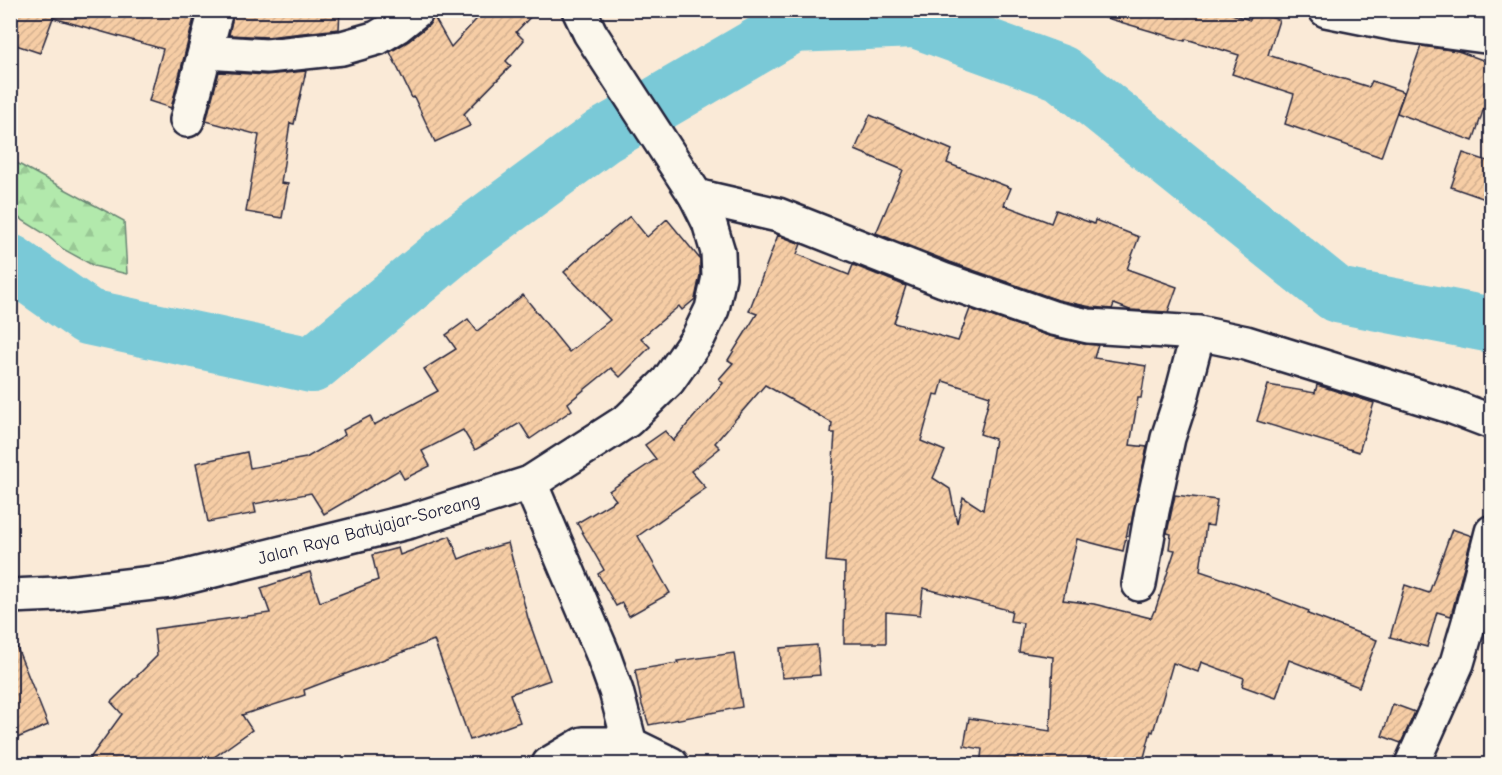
<svg xmlns="http://www.w3.org/2000/svg" width="1502" height="775" font-family="'Comic Neue',sans-serif">
<style>
.forest{fill:url(#forest-firs);stroke:#6a8674;stroke-width:1.5}
.lines{fill:none;stroke-linecap:round;stroke-linejoin:round}
.river{stroke:#7ac9d7;stroke-width:56}
.building{fill:url(#building-hatch);stroke:#22223b;stroke-width:1.5;fill-rule:evenodd}
.minor-casing{stroke:#22223b;stroke-width:38}
.highway-casing{stroke:#22223b;stroke-width:38}
.minor{stroke:#fbf7ec;stroke-width:33}
.highway{stroke:#fbf7ec;stroke-width:33}
.labels{text-anchor:middle;stroke-width:6;stroke-linejoin:round;paint-order:stroke}
.street-label{font-size:18px;fill:#22223b;stroke:#fbf7ec}
</style>
<defs>
<pattern id="forest-firs" width="22" height="20" patternUnits="userSpaceOnUse" patternTransform="scale(1.5)"><rect width="22" height="20" fill="#b2e9ac"/><path d="M5 1l3.5 6h-7zM16 11l3.5 6h-7z" fill="#99c895"/></pattern>
<pattern id="building-hatch" width="6" height="6" patternUnits="userSpaceOnUse" patternTransform="scale(1.5)"><rect width="6" height="6" fill="#f6cda5"/><path d="M-1 1l2-2M0 6l6-6M5 7l2-2" fill="none" stroke="#d3b08f"/></pattern>
</defs>
<rect width="100%" height="100%" fill="#faead7"/>
<filter id="ink" filterUnits="userSpaceOnUse"><feTurbulence type="fractalNoise" baseFrequency=".0167" numOctaves="2"/><feDisplacementMap in="SourceGraphic" scale="12" xChannelSelector="R" yChannelSelector="G"/><feConvolveMatrix kernelMatrix="1 2 1 2 8 2 1 2 1" color-interpolation-filters="sRGB"/></filter>
<g filter="url(#ink)">
<polygon class="forest" points="11,160 124,221 127,274 94,266 63,249 45,234 11,213"/>
<g class="lines">
<polyline class="river" points="10,262 88,317 312,365 466,237 603,136 793,25 915,20 1061,73 1337,295 1492,325"/>
</g>
<g class="building">
<polygon points="10,10 196,10 171,108 149,101 163,49 53,18 40,53 10,43"/>
<polygon points="234,10 340,10 339,29 267,37 229,35"/>
<polygon points="485,10 537,10 516,32 524,40 506,61 511,66 464,114 470,126 435,142 414,97 412,98 390,52 409,41 429,25 434,17 451,47"/>
<polygon points="1104,10 1220,10 1250,20 1253,12 1279,20 1268,55 1369,87 1372,81 1404,92 1381,157 1285,124 1294,94 1232,74 1239,55 1186,39 1185,41 1103,17"/>
<polygon points="1421,46 1458,51 1491,63 1491,87 1473,141 1397,113"/>
<polygon points="306,71 294,124 290,123 281,183 288,184 282,218 246,212 259,135 206,121 219,72 266,75"/>
<polygon points="870,115 952,150 947,163 1011,188 1004,205 1051,223 1056,210 1094,224 1095,220 1139,237 1127,269 1177,287 1168,312 1130,310 1114,304 1112,309 1091,307 1058,300 950,262 876,233 903,170 855,150"/>
<polygon points="1463,153 1491,162 1491,201 1451,187"/>
<polygon points="630,216 647,237 667,219 700,259 700,275 695,299 682,310 679,306 641,338 650,347 620,377 611,368 568,403 572,410 530,439 520,423 475,450 463,430 422,451 430,466 404,479 399,470 324,514 311,493 254,504 256,513 208,522 196,463 247,452 250,468 306,458 345,435 343,430 370,416 374,425 438,391 424,369 456,349 446,335 468,319 477,331 523,295 569,352 610,320 564,272 579,258"/>
<path d="M778 235 801 244 797 254 849 275 853 265 906 286 894 323 958 341 970 309 1049 336 1084 344 1098 345 1094 358 1146 366 1141 398H1138L1130 445 1147 447 1131 524H1129L1123 551 1077 539 1063 600 1094 604 1151 618 1154 611H1155L1175 550 1169 549 1171 534 1167 533 1175 495 1217 500 1213 526 1206 525 1200 571 1268 594 1267 595 1309 611 1308 614 1377 640 1359 687 1289 660 1276 698 1242 686 1244 678 1201 662 1198 672 1173 663 1153 732 1151 731 1142 765H980L982 749 964 746 969 718 1050 731 1053 657 1019 652 1023 623 1010 621 1012 611 923 588 920 615 886 612V643H844L845 563 826 561 835 433H831L832 423 765 385 715 443 720 448 691 471 706 488 638 536 670 593 629 616 622 603 616 606 598 574 604 570 577 523 616 500 609 491 656 459 645 445 665 431 673 441 723 383 719 379 733 363 728 360 757 314 749 311ZM943 381 990 396 980 434 995 439 983 510 963 497 957 523 950 489 933 478 945 451 921 441 934 394 939 395Z"/>
<polygon points="1268,385 1315,393 1317,385 1374,403 1359,452 1257,421"/>
<polygon points="1452,529 1472,536 1451,616 1437,612 1427,647 1390,637 1405,585 1429,593"/>
<polygon points="450,536 459,559 479,551 508,543 528,618 550,680 510,694 520,722 470,740 434,640 304,690 305,695 242,715 252,730 203,765 85,765 122,714 111,702 157,656 154,629 270,613 261,588 310,572 320,602 378,580 372,555 398,548 400,555"/>
<polygon points="12,635 48,725 10,741 10,636"/>
<polygon points="817,645 820,675 782,678 780,648"/>
<polygon points="734,653 742,707 649,725 642,705 635,670 678,663 677,661"/>
<polygon points="1393,704 1415,712 1401,743 1382,736"/>
</g>
<g class="lines">
<defs>
<g id="minor">
<polyline points="206,52 267,56 342,48 377,38 397,26 417,10"/>
<polyline points="187,120 216,10"/>
<polyline points="696,196 778,215 943,280 1053,318 1088,326 1198,333 1246,343 1450,406 1492,422"/>
<polyline points="530,483 602,652 616,691 630,744"/>
<polyline points="1139,584 1152,511 1168,438 1181,398 1198,333"/>
<polyline points="549,764 583,744 630,744 671,764"/>
<polyline points="1412,764 1457,663 1469,622 1492,532"/>
</g>
<g id="highway">
<polyline points="1326,10 1396,24 1492,37"/>
<polyline points="10,596 57,594 170,581 411,521 530,483 628,420 668,381 698,338 712,309 719,277 718,252 709,222 696,196 590,33 579,10"/>
</g>
</defs>
<use href="#minor" class="minor-casing"/>
<use href="#highway" class="highway-casing"/>
<use href="#minor" class="minor"/>
<use href="#highway" class="highway"/>
</g>
</g>
<g class="labels">
<g class="street-label">
<text transform="translate(369 529) rotate(-15)" y="6">Jalan Raya Batujajar-Soreang</text>
</g>
</g>
<rect width="1502" height="775" fill="none" stroke="#fbf7ec" stroke-width="36"/>
<rect x="18" y="18" width="1466" height="739" fill="none" stroke="#22223b" stroke-width="2" filter="url(#ink)"/>
</svg>
